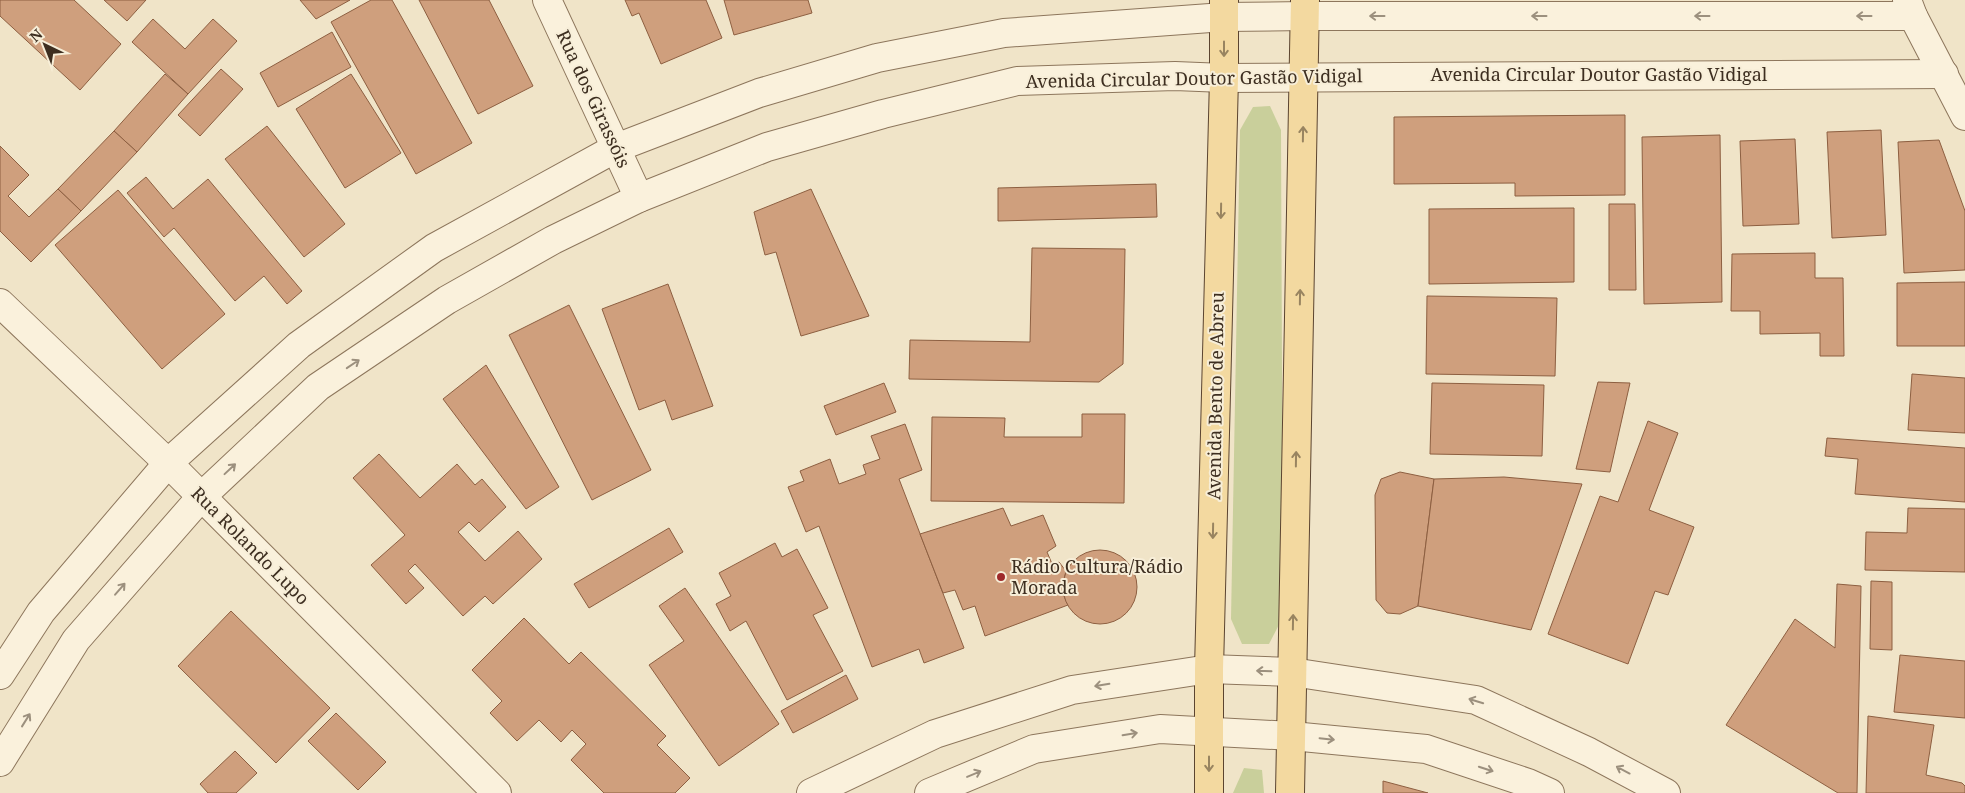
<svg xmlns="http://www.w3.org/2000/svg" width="1965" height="793" font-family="'Noto Serif',serif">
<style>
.green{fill:#c9cf9b}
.building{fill:#cf9f7d;stroke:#8d5f41}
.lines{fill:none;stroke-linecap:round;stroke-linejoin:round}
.minor-casing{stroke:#8d765c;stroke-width:30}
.major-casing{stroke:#5b4430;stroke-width:30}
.minor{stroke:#faf1dc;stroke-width:28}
.major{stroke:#f3d9a0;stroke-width:28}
.oneway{stroke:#9c907e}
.oneway2{stroke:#988460}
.poi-dot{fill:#9e2a2b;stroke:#f7eed8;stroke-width:2}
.labels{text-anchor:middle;stroke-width:4;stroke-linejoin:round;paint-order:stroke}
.street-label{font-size:18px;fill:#3d2e20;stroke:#f7eed8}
.poi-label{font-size:18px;fill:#3d2e20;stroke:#f7eed8;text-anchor:start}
</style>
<rect width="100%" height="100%" fill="#f0e4c8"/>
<g class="green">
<polygon points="1270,106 1281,130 1283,617 1269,644 1242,644 1231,619 1240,130 1253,107"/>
<polygon points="1244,768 1262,770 1264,793 1233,793"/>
</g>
<g class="building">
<polygon points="0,0 74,0 121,44 80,90 0,16"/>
<polygon points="104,0 146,0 127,21"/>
<polygon points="300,0 350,0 316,19"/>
<polygon points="371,0 392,0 472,143 416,174 331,22"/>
<polygon points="419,0 489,0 533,86 478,114"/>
<polygon points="625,0 706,0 722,38 661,64 639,13 632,16"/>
<polygon points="724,0 808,0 812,13 734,35"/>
<polygon points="153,19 185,49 213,19 237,41 188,94 132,42"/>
<polygon points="332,32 351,67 278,107 260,73"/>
<polygon points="221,69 243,89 200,136 178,115"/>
<polygon points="165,74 188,94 137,152 114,131"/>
<polygon points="351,74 401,153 345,188 296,109"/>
<polygon points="1625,115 1625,195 1515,196 1515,183 1394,184 1394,117"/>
<polygon points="267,126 345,224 304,257 225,159"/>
<polygon points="1881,130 1886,235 1832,238 1827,132"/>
<polygon points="114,131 137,152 81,211 58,189"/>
<polygon points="1720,135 1722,302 1644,304 1642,137"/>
<polygon points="1795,139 1799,224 1743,226 1740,141"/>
<polygon points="1939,140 1965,211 1965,270 1904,273 1898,142"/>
<polygon points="0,146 29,175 8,196 29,217 58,189 81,211 31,262 0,231"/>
<polygon points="146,177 173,209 208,179 302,291 287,304 264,276 235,301 174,228 164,237 127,193"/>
<polygon points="1156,184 1157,217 998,221 998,188"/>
<polygon points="811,189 869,316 801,336 776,252 765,255 754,212"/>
<polygon points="118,190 225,314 162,369 55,245"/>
<polygon points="1609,204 1635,204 1636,290 1609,290"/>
<polygon points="1574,208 1574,282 1429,284 1429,209"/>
<polygon points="1032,248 1125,249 1123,364 1099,382 909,379 910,340 1030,342"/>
<polygon points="1815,253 1815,278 1843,278 1844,356 1820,356 1820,333 1760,334 1760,311 1731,311 1732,254"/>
<polygon points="1965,282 1965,346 1897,346 1897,283"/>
<polygon points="668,284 713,406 672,420 665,400 639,410 602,309"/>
<polygon points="1427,296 1557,298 1555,376 1426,374"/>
<polygon points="569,305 651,470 592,500 509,335"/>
<polygon points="486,365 559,487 526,509 443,399"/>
<polygon points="1912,374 1965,378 1965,433 1908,430"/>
<polygon points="1598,382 1630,383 1610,472 1576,469"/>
<polygon points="884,383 896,412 836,435 824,406"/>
<polygon points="1432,383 1544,385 1542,456 1430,454"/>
<polygon points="1082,414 1125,414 1124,503 931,501 932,417 1005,418 1004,437 1082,437"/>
<polygon points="1648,421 1678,433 1649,510 1694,527 1668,595 1655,591 1628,664 1548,634 1600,496 1618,502"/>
<polygon points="905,424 922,470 899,479 964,648 924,663 919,649 872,667 819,526 806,532 788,487 804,481 800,471 830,459 839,484 866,474 863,465 880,459 871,436"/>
<polygon points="1827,438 1965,448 1965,502 1855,494 1858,459 1825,456"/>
<polygon points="379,454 420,498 457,464 475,485 482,479 506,507 479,532 469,522 458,532 485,561 518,531 542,559 493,604 485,596 463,616 415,564 408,571 424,588 406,604 371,565 405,535 353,478"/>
<polygon points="1400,472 1434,479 1418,606 1400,614 1387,613 1376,600 1375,495 1381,479"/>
<polygon points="1504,477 1582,484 1531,630 1418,606 1434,479"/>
<polygon points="1003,508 1011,526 1043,515 1056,546 1047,552 1053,566 1059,562 1066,571 1063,584 1064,596 1068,605 985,636 975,606 963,610 955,590 943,593 920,534"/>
<polygon points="1908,508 1965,509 1965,572 1865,570 1866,532 1907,533"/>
<polygon points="669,528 683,552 589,608 574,584"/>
<polygon points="775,543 782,557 797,549 828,608 813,615 843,671 787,700 746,621 730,631 716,604 731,596 719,573"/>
<circle cx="1100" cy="587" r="37"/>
<polygon points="1871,581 1892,582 1892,650 1870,649"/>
<polygon points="1837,584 1861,586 1857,793 1838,793 1726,725 1795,619 1835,648"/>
<polygon points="685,588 779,724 719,766 649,665 684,641 659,606"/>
<polygon points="231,611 330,708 276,763 178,666"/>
<polygon points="524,618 569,664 581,652 666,736 657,745 690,778 675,793 604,793 571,760 586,744 572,730 561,742 539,720 517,741 490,713 502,701 472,670"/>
<polygon points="1900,655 1965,661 1965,718 1894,712"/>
<polygon points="846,675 858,699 793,733 781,711"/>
<polygon points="336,713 386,762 358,790 308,741"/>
<polygon points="1868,716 1934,725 1926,775 1962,783 1965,786 1965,793 1866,793"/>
<polygon points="235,751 257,773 236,793 208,793 200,784"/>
<polygon points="1383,781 1428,793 1383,793"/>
</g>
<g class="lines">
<defs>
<g id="minor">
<polyline points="547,0 639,198"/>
<polyline points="1907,0 1913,16 1965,116"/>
<polyline points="0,303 168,463 497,793"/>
<polyline points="0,675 41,612 168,463 299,345 434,248 616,148 759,93 877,58 1004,33 1224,17 1305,16 1913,16"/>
<polyline points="0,762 76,640 201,497 318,387 447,300 553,240 639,198 767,147 883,114 1017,81 1175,76 1224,78 1944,74"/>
<polyline points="811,793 935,734 1072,690 1209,669 1292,672 1476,700 1589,752 1666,793"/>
<polyline points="929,793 1034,749 1160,729 1292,736 1426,749 1528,783 1550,793"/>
</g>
<g id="major">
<polyline points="1209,793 1209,669 1224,78 1224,0"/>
<polyline points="1290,793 1305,0"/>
</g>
</defs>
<use href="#minor" class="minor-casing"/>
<use href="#major" class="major-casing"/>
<use href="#minor" class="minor"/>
<use href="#major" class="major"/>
</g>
<defs><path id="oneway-shaft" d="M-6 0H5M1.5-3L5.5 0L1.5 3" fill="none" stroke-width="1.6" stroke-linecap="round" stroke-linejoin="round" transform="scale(1.25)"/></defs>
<g class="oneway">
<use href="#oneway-shaft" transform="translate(1377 16) rotate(180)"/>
<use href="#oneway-shaft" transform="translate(1539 16) rotate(180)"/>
<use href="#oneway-shaft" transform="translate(1702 16) rotate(180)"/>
<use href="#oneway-shaft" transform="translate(1864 16) rotate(180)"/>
<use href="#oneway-shaft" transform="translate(353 364) rotate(-34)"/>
<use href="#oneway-shaft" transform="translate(230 469) rotate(-43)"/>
<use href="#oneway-shaft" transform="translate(120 589) rotate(-49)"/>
<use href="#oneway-shaft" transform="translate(1264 671) rotate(-178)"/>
<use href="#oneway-shaft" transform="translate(1102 685) rotate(171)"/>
<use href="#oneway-shaft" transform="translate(1476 701) rotate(-163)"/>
<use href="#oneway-shaft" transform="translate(26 720) rotate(-58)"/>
<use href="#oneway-shaft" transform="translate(1130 734) rotate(-9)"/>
<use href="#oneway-shaft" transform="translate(1327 739) rotate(6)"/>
<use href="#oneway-shaft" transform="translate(1486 769) rotate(18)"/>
<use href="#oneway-shaft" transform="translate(1623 770) rotate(-152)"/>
<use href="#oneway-shaft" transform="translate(974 774) rotate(-23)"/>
</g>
<g class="oneway2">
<use href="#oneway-shaft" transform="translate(1224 49) rotate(90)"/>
<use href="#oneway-shaft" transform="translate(1303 134) rotate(-89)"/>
<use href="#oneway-shaft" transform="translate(1221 211) rotate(91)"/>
<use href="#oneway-shaft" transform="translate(1300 297) rotate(-89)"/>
<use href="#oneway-shaft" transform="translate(1296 459) rotate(-89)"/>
<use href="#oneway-shaft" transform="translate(1213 531) rotate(91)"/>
<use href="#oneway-shaft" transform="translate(1293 622) rotate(-89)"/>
<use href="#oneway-shaft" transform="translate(1209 764) rotate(90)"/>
</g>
<circle class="poi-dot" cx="1001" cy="577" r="5"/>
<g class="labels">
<g class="street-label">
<text x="1599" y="81">Avenida Circular Doutor Gastão Vidigal</text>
<text transform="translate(1194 79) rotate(-1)" y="6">Avenida Circular Doutor Gastão Vidigal</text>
<text transform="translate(593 99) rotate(65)" y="6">Rua dos Girassóis</text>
<text transform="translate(1216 396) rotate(-89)" y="6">Avenida Bento de Abreu</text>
<text transform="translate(250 546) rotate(45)" y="6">Rua Rolando Lupo</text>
</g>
<g class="poi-label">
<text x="1011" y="573">Rádio Cultura/Rádio<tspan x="1011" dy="21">Morada</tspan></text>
</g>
</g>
<g transform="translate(45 45) rotate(317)" stroke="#f7eed8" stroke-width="4" paint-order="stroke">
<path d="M0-4L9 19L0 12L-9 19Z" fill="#3d2e20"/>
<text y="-8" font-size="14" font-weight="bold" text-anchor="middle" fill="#3d2e20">N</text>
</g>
</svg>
